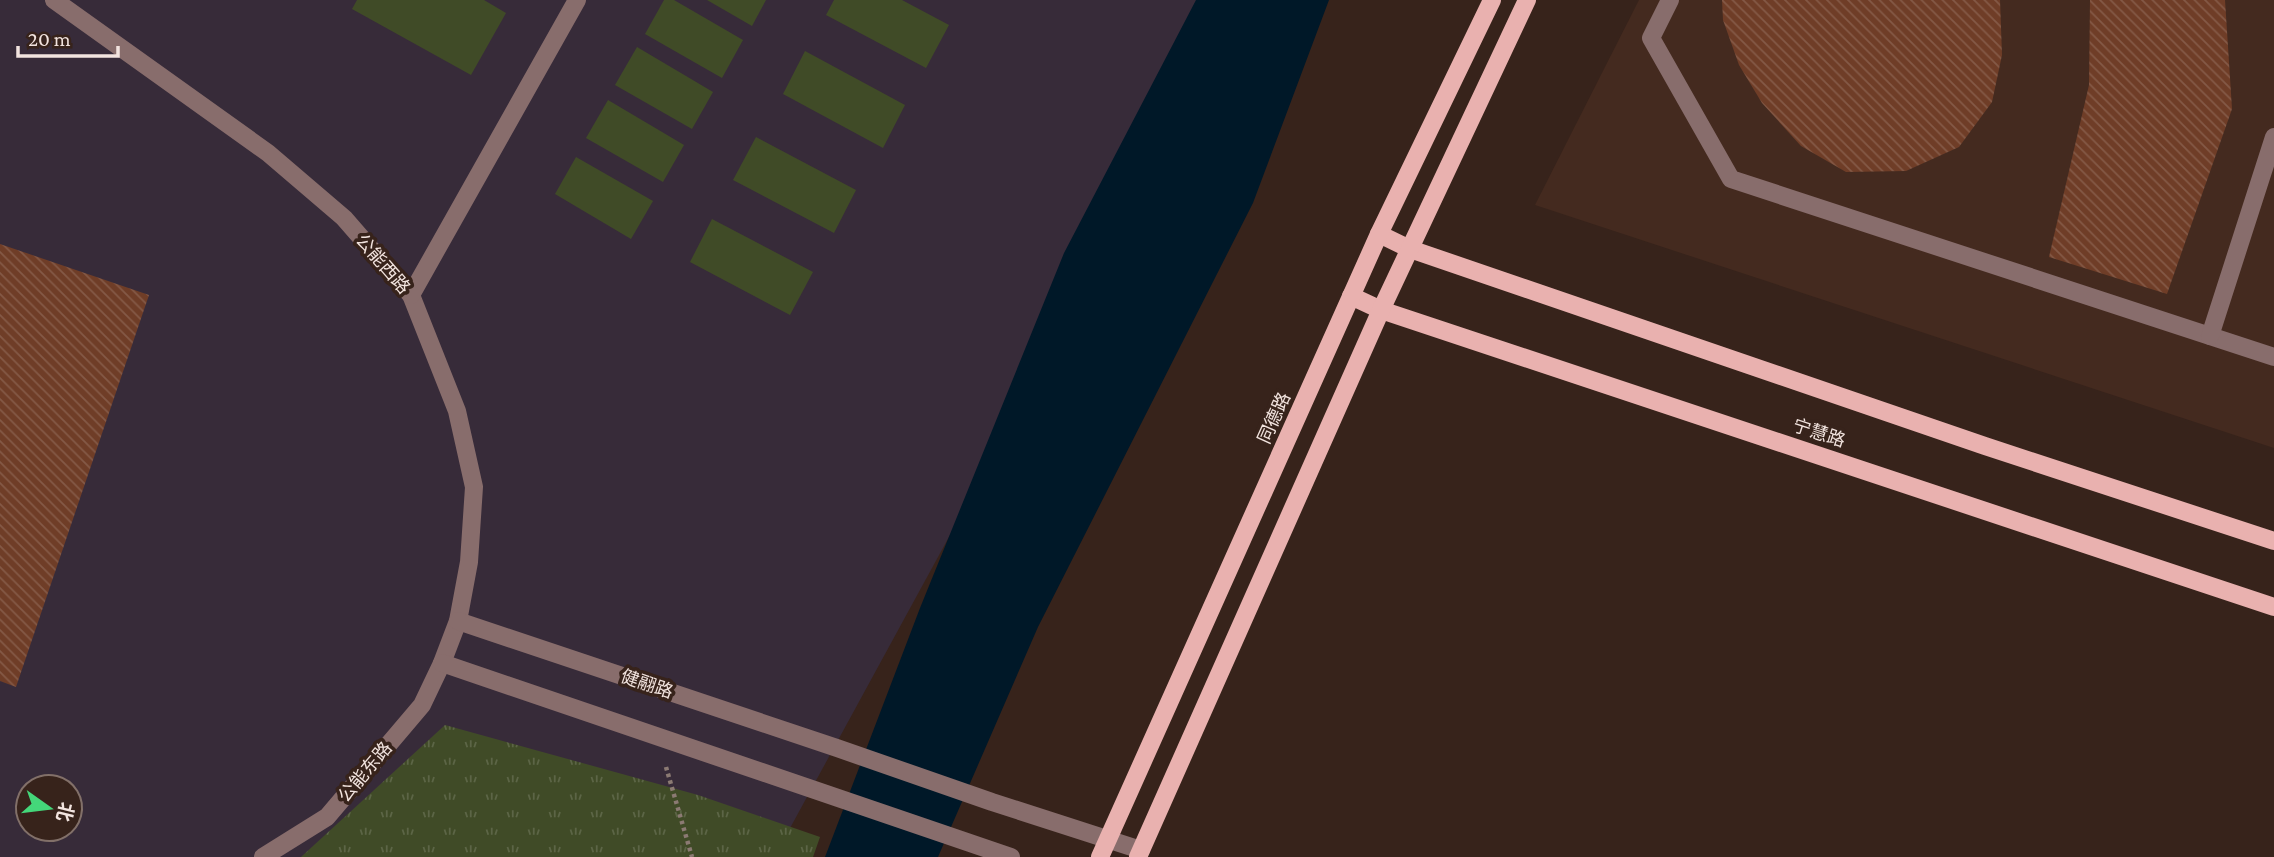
<svg xmlns="http://www.w3.org/2000/svg" width="2274" height="857" font-family="'Crimson Pro','Noto Sans SC',serif">
<style>
.built{fill:#442a1f}
.education{fill:#372b39;fill-rule:evenodd}
.park{fill:url(#park-tufts)}
.pitch{fill:#404b27}
.water{fill:#001828}
.building{fill:url(#building-back-hatch)}
.lines{fill:none;stroke-linecap:round;stroke-linejoin:round}
.path{stroke:#8b7a73;stroke-width:4.5;stroke-dasharray:3.5 3.5;stroke-linecap:butt}
.minor{stroke:#886d6c;stroke-width:18}
.major{stroke:#e9b1af;stroke-width:18}
.labels{text-anchor:middle;stroke-width:7;stroke-linejoin:round;paint-order:stroke}
.street-label{font-size:18px;fill:#f2e4df;stroke:#37231b}
</style>
<defs>
<pattern id="park-tufts" width="24" height="20" patternUnits="userSpaceOnUse" patternTransform="scale(1.75)"><rect width="24" height="20" fill="#404b27"/><path d="M3 7l-1-3M5 7V3M7 7l1-3M15 17l-1-3M17 17v-4M19 17l1-3" fill="none" stroke="#5c6546"/></pattern>
<pattern id="building-back-hatch" width="6" height="6" patternUnits="userSpaceOnUse" patternTransform="scale(1.75)"><rect width="6" height="6" fill="#6f3d27"/><path d="M-1 5l2 2M0 0l6 6M5-1l2 2" fill="none" stroke="#845946"/></pattern>
</defs>
<rect width="100%" height="100%" fill="#37231b"/>
<polygon class="built" points="1639,0 2274,0 2274,448 1535,205"/>
<path class="education" d="M0 0H1242L789 830 779 857H0ZM28 787H70V829H28Z"/>
<polygon class="park" points="445,725 698,795 820,837 813,857 301,857"/>
<g class="pitch">
<polygon points="357,0 484,0 506,13 471,75 352,9"/>
<polygon points="664,0 674,0 743,40 722,78 645,34"/>
<polygon points="707,0 766,0 752,26"/>
<polygon points="834,0 902,0 949,25 926,68 826,15"/>
<polygon points="637,47 713,92 692,129 615,85"/>
<polygon points="805,51 905,105 883,148 783,94"/>
<polygon points="608,100 684,145 663,182 586,138"/>
<polygon points="756,137 856,190 834,233 733,180"/>
<polygon points="576,157 653,201 631,239 555,194"/>
<polygon points="712,219 813,272 790,315 690,262"/>
</g>
<polygon class="water" points="1196,0 1329,0 1253,203 1038,627 938,857 825,857 920,608 1064,253"/>
<g class="building">
<polygon points="1722,0 2000,0 2002,55 1992,102 1959,147 1906,171 1846,172 1801,146 1762,103 1739,65 1723,20"/>
<polygon points="2090,0 2225,0 2232,109 2167,294 2049,257 2089,85"/>
<polygon points="0,244 149,295 16,687 0,681"/>
</g>
<g class="lines">
<polyline class="path" points="666,767 692,857"/>
<g class="minor">
<polyline points="54,0 268,153 344,218 411,295 457,411 474,487 469,562 458,621 442,663 422,705 327,817 263,857"/>
<polyline points="1670,0 1651,38 1731,179 2274,357"/>
<polyline points="411,295 577,0"/>
<polyline points="2210,336 2274,137"/>
<polyline points="458,621 837,748 992,802 1141,850"/>
<polyline points="442,663 1011,857"/>
</g>
<g class="major">
<polyline points="1379,234 1410,249 1985,446 2274,541"/>
<polyline points="1351,296 1381,310 2274,607"/>
<polyline points="1100,857 1379,234 1492,0"/>
<polyline points="1138,857 1381,310 1527,0"/>
</g>
</g>
<g class="labels">
<g class="street-label">
<text transform="translate(383 264) rotate(49)" y="6">公能西路</text>
<text transform="translate(1274 418) rotate(-66)" y="6">同德路</text>
<text transform="translate(1819 433) rotate(18)" y="6">宁慧路</text>
<text transform="translate(647 684) rotate(19)" y="6">健翮路</text>
<text transform="translate(365 772) rotate(-50)" y="6">公能东路</text>
</g>
</g>
<g transform="translate(49 808) rotate(104)"><circle r="33" fill="#37231b" stroke="#827069" stroke-width="2"/>
<path d="M0-5L12 26L0 18L-12 26Z" fill="#44d77a"/>
<text y="-10" font-size="19" font-weight="bold" text-anchor="middle" fill="#f2e4df">北</text>
</g>
<path d="M18 46v10h100v-10" fill="none" stroke="#f2e4df" stroke-width="3.5"/>
<text x="28" y="46" font-size="21" fill="#f2e4df" stroke="#37231b" stroke-width="5" paint-order="stroke">20 m</text>
</svg>
